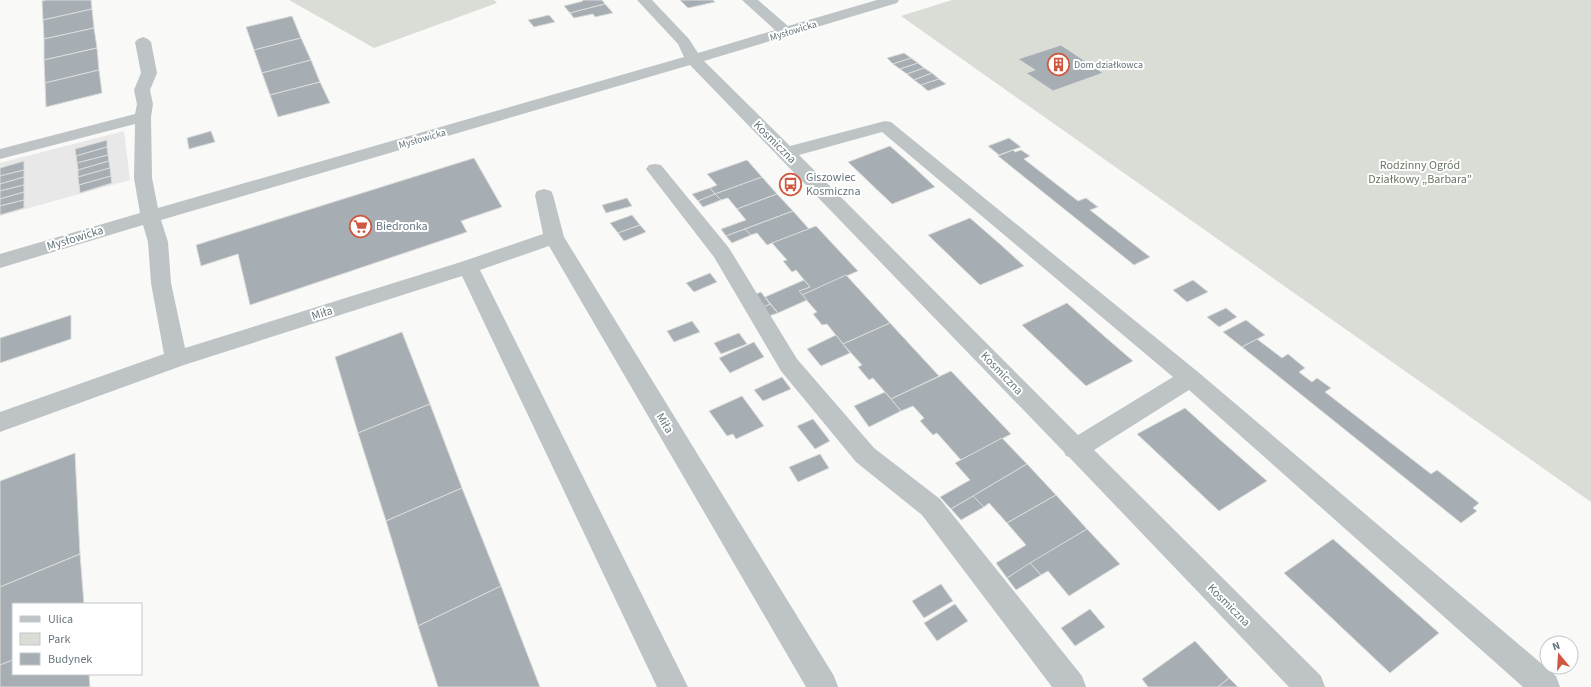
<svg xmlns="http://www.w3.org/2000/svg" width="1591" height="687" font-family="'Source Sans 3',sans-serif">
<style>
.built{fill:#e7e8e7}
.green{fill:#d9ddd6}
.building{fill:#a6aeb3;stroke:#dbdbd9}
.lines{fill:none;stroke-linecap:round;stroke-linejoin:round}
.minor{fill:#bec3c6;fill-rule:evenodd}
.labels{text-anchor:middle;stroke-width:4;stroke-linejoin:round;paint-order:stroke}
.far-street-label{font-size:10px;fill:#66767e;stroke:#fff}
.far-poi-label{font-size:10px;fill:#66767e;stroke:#fff;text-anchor:start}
.street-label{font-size:12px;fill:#66767e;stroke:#fff}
.park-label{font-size:12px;fill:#6a7765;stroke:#fff}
.poi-label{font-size:12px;fill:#66767e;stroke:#fff;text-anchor:start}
</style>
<rect width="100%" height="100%" fill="#f9f9f7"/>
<polygon class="built" points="124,131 130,180 0,216 0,163"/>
<g class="green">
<polygon points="289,0 494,0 497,3 374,48"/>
<polygon points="952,0 1591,0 1591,502 901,16"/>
</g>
<g class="building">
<polygon points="46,0 91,0 92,9 43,20 42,1"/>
<polygon points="582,0 602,0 605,4 570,13 564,6 583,1"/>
<polygon points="680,0 713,0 715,2 688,8"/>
<polygon points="605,4 613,13 595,17 593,14 574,18 570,13"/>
<polygon points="92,9 94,28 44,39 43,20"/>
<polygon points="549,15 555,22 534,27 528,20"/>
<polygon points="292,16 301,38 254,50 246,27"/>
<polygon points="94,28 97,48 44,60 44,39"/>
<polygon points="301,38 311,60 262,73 254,50"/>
<polygon points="1061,45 1103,73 1053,91 1026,73 1035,70 1018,59"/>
<polygon points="97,48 99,70 45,83 44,60"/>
<polygon points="904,53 911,58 893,64 887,58"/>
<polygon points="911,58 918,63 900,69 893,64"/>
<polygon points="311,60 320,82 270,95 262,73"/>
<polygon points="918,63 924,68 907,74 900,69"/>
<polygon points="924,68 932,73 914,80 907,74"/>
<polygon points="99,70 102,93 46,107 45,83"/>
<polygon points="932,73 939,79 921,85 914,80"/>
<polygon points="939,79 946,84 928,91 921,85"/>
<polygon points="320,82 330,103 278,117 270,95"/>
<polygon points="211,131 215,142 189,149 187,138"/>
<polygon points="1009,138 1021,147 999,155 988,146"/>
<polygon points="107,140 107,147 76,156 75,149"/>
<polygon points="890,146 916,169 935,187 892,204 848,162"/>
<polygon points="107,147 108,155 77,163 76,156"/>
<polygon points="1013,150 1015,152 1021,150 1030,156 1024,159 1078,201 1086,198 1098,207 1090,210 1150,257 1134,265 998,156"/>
<polygon points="108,155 109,161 78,170 77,163"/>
<polygon points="474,158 502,207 461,221 467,232 250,305 238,254 201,266 196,245"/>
<polygon points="747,160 762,177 715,194 710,188 717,185 707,174"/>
<polygon points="24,161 24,170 0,176 0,168"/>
<polygon points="109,161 110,168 78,177 78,170"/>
<polygon points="110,168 111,176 79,185 78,177"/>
<polygon points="24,170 24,177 0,184 0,176"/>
<polygon points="111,176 112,183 80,193 79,185"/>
<polygon points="24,177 24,185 0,191 0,184"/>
<polygon points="762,177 777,194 737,209 728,198 721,200 715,194"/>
<polygon points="24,185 24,192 0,199 0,191"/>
<polygon points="710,188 715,194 698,201 692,194"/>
<polygon points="24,192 24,200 0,206 0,199"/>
<polygon points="715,194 721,200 703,207 698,201"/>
<polygon points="777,194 793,211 726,236 721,229 746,220 737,209"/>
<polygon points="627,198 632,206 606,213 602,205"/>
<polygon points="24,200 24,208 0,215 0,206"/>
<polygon points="793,211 809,229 767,245 757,233 751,235 745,229"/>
<polygon points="632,215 640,225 618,233 610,223"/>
<polygon points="970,218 1001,245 1024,266 980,285 928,235"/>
<polygon points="640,225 646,232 624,241 618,233"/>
<polygon points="816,226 858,271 802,295 799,291 810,287 796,270 792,272 783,261 787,260 772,243"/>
<polygon points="745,229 751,235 732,243 726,236"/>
<polygon points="710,273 717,282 694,292 686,283"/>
<polygon points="846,275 890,323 843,344 827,324 822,325 813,314 817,312 802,295"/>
<polygon points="804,280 810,287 799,291 807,300 778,313 765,297"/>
<polygon points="1193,280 1208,292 1187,302 1173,290"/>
<polygon points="761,292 770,304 760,309 750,296"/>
<polygon points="1067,303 1104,336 1133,361 1086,386 1022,325"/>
<polygon points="770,304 778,313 766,317 760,309"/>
<polygon points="1226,308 1237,317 1219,327 1207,317"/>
<polygon points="71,315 71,339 0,363 0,338"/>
<polygon points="1246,320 1265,335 1242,347 1223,332"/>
<polygon points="692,321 700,332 674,342 667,331"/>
<polygon points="890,323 939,376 891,399 873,378 869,380 858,367 862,365 843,344"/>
<polygon points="402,332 430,404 358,433 335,357"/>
<polygon points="739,333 747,344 721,354 714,343"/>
<polygon points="836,335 850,353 821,366 807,349"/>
<polygon points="1257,339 1282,358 1288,354 1305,368 1299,372 1312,382 1317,378 1331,388 1325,392 1431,474 1437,470 1479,503 1473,508 1477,511 1461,523 1242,347"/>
<polygon points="754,342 764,357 730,373 719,358"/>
<polygon points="951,371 1011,434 961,460 937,433 933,435 920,421 924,418 913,406 901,411 891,399"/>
<polygon points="782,377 791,389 763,401 754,390"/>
<polygon points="885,392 901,411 869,427 854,406"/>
<polygon points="742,396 764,426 736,439 733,434 727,436 709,411"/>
<polygon points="430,404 462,488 386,521 358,433"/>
<polygon points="1185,408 1218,438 1267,481 1219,511 1137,434"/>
<polygon points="813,419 830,441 815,449 797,426"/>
<polygon points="1002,438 1027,464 951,509 940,497 970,480 955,463"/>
<polygon points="75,453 80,554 0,587 0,481"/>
<polygon points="820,454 829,468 798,482 789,467"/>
<polygon points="1027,464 1056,495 1007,523 989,503 984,507 973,496"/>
<polygon points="462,488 501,586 418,626 386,521"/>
<polygon points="1056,495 1087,529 1007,578 996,563 1026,545 1007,523"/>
<polygon points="973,496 984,507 961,520 951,509"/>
<polygon points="1087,529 1120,564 1069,596 1048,571 1041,575 1030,563"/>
<polygon points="1333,539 1439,633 1390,673 1284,573"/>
<polygon points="80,554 84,604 13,604 13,660 0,665 0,587"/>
<polygon points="1030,563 1041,575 1016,590 1007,578"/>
<polygon points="941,584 953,601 924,618 912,601"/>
<polygon points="501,586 540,687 438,687 418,626"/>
<polygon points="955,604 968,621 937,641 924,623"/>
<polygon points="1090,609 1105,627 1075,646 1061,628"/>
<polygon points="1195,641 1229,678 1218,687 1148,687 1142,679"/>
<polygon points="13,660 13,674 89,674 90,687 0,687 0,665"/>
<polygon points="1229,678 1238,687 1218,687"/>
</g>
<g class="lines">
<g class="minor">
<path d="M637 0H652L689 39 698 53 775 30 742 0H758L788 26 877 0H899L897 3 704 61 790 146 885 121 891 122 1198 372 1556 676 1560 687H1523L1189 390 1094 450 1321 676 1325 687H1289L1069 457 1066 456 1064 452 690 65 161 220 168 242 171 283 185 348 461 262 543 234 535 195 537 191 544 189 551 191 553 195 564 237 834 676 838 687H806L549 246 480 270 688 687H657L462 276 184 365 0 432V412L164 354 151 283 148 242 143 225 0 268V254L140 213 134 178 135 124 0 159V149L135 114 137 104 134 90 141 73 135 42 138 39 143 37 148 39 151 42 157 73 150 90 153 104 151 117 152 178 158 208 684 57 678 44ZM882 132 1173 377 1078 435 799 155Z"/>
<polygon points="655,164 661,165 729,248 797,359 874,448 940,499 1082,676 1086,687 1052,687 922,515 856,462 781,371 714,257 646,169 649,165"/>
</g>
</g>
<defs>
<symbol id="building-ring" viewBox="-11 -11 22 22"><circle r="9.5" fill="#fff" stroke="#d05740" stroke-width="1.5"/><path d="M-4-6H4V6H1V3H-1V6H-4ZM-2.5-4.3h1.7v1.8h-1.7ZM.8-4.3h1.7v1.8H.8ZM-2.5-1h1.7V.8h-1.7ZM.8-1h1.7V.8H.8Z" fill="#d05740"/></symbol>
<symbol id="bus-ring" viewBox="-11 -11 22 22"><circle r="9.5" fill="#fff" stroke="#d05740" stroke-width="1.5"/><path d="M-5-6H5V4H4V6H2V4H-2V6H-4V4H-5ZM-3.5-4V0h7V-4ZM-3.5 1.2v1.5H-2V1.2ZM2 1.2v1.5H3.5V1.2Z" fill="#d05740"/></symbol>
<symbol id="supermarket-ring" viewBox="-11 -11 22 22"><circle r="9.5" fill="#fff" stroke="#d05740" stroke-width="1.5"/><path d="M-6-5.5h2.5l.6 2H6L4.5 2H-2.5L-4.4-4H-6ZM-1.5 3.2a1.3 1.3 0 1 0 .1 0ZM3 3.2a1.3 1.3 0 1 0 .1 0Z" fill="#d05740"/></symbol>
</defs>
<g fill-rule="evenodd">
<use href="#building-ring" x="1046" y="52" width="25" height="25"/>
<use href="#bus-ring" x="778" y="172" width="25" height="25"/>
<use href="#supermarket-ring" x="348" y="214" width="25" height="25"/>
</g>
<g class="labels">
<g class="far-street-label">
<text transform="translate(793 30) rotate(-17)" y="4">Mysłowicka</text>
<text transform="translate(422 138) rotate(-16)" y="4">Mysłowicka</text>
</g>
<g class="far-poi-label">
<text x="1074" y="68">Dom działkowca</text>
</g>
<g class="street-label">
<text transform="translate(775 142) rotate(45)" y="4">Kosmiczna</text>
<text transform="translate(75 238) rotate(-17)" y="4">Mysłowicka</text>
<text transform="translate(322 313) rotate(-18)" y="4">Miła</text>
<text transform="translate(1002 373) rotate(46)" y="4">Kosmiczna</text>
<text transform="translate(665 423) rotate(59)" y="4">Miła</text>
<text transform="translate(1229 605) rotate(45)" y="4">Kosmiczna</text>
</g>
<g class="park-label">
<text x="1420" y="169">Rodzinny Ogród<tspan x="1420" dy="14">Działkowy „Barbara”</tspan></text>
</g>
<g class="poi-label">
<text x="806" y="181">Giszowiec<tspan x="806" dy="14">Kosmiczna</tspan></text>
<text x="376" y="230">Biedronka</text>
</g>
</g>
<rect x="12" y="603" width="130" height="72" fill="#ffffff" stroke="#c2c8cb"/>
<rect x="20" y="616" width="20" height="6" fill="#bec3c6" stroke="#c2c8cb"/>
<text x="48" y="623" font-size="12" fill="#66767e">Ulica</text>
<rect x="20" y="633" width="20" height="12" fill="#d9ddd6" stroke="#c2c8cb"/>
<text x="48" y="643" font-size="12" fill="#66767e">Park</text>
<rect x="20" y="653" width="20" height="12" fill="#a6aeb3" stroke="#c2c8cb"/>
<text x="48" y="663" font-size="12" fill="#66767e">Budynek</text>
<g transform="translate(1559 655) rotate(342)"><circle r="19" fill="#ffffff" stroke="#c2c8cb"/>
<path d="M0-3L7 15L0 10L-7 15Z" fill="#d05740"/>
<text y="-6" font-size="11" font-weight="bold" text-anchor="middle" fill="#66767e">N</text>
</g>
</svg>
